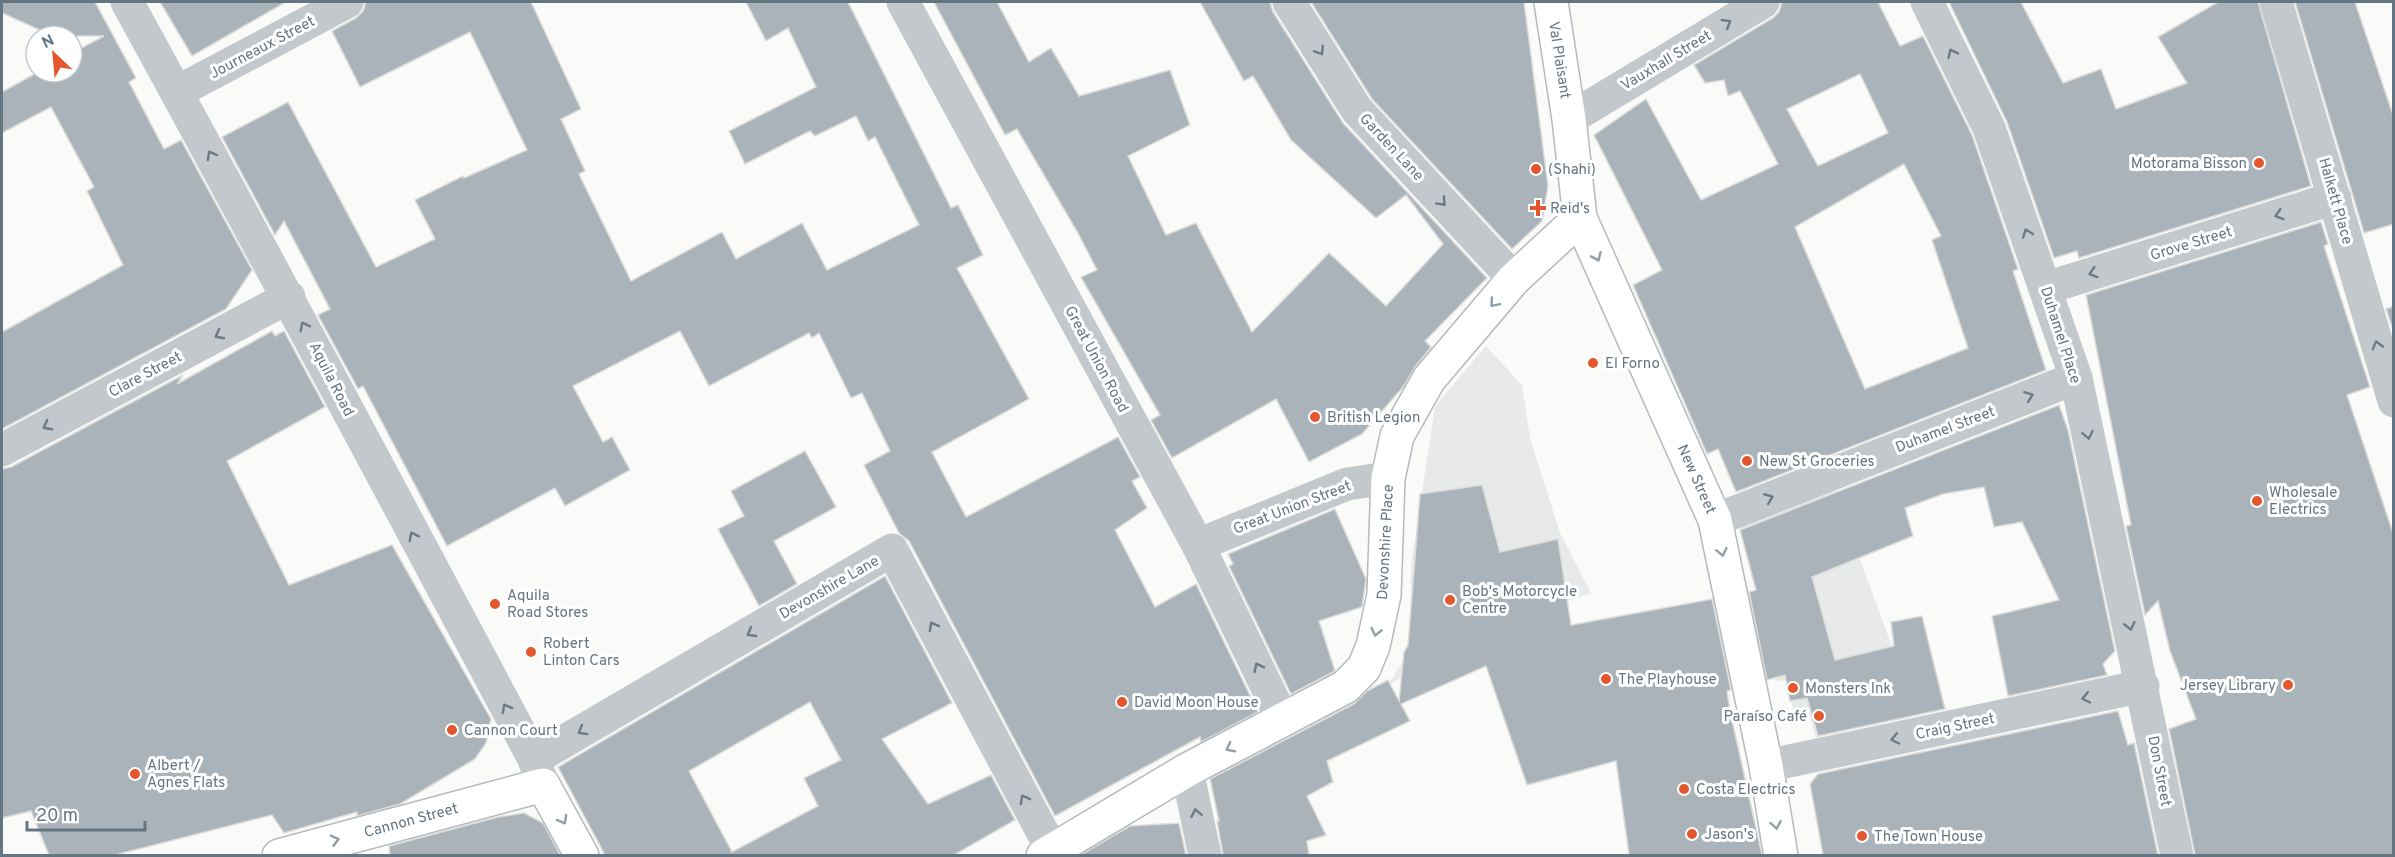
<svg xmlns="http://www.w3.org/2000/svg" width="2395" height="857" font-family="Overpass,sans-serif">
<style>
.built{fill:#e8e9e9}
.building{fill:#aab3b9;stroke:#dcdcda;stroke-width:1.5;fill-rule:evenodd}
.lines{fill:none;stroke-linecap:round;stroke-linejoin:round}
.major-casing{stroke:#b5babe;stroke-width:36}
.minor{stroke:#c3c8cc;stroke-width:33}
.major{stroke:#fff;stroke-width:33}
.oneway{stroke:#6a7a87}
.oneway2{stroke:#939fa8}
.poi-dot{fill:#e4572e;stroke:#fff;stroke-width:2}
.labels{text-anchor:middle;stroke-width:6;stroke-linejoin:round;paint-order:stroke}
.street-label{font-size:15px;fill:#657683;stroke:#fff}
.poi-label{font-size:15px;fill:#657683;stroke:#fff;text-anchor:start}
</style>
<rect width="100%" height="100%" fill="#fafaf8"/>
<g class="built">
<polygon points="1486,346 1522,385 1530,438 1560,533 1591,593 1485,631 1388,685 1410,649 1411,565 1435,406"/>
<polygon points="1834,489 1894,652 1826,668 1843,731 1816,738 1807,707 1793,709 1787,680 1775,681 1741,527"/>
</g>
<g class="building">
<polygon points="2,2 95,2 136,78 129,82 164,149 181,140 252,270 226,309 2,429 2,332 123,265 87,191 94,187 51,107 2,133 2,92 38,72 72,72 72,53 104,36 53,36 2,13"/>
<polygon points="160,2 286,2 192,56"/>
<polygon points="366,2 531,2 581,109 561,119 585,171 579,174 631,281 722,232 736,259 802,223 827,270 919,225 875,137 868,141 856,116 815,136 810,131 745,164 729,131 816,87 788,28 766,41 746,2 848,2 951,208 958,205 983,255 957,268 1029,399 932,452 966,517 1118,437 1140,477 1132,481 1147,508 1115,530 1155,607 1196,584 1258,712 1201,742 1200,737 1055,816 909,541 899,533 864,465 890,451 862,393 851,398 819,333 812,338 809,333 709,386 680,331 573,386 603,442 612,437 630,470 565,506 555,488 447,546 363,386 358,389 318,315 330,309 284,221 275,235 222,137 288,102 376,267 435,239 415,200 463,176 464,178 527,150 470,32 360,87 332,31 356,18 363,11"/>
<polygon points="934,2 997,2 1029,62 1051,48 1079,96 1170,70 1190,125 1128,156 1166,235 1196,223 1252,332 1329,253 1386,306 1443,244 1406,195 1376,218 1291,140 1253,76 1244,81 1200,2 1270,2 1273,12 1343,123 1487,278 1425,341 1431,347 1415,367 1403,387 1362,434 1309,462 1276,399 1172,458 1151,420 1160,415 1081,277 1097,270 1078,233 1017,129 1005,135"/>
<polygon points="1311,2 1524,2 1548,186 1542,221 1512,249 1372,99"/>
<path d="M1782 2H1878L1900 46 1923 36 1972 135 2018 269 2013 271 2046 370 1736 492 1718 449 1707 454 1633 285 1662 270 1594 135 1646 99 1701 200 1778 164 1740 91 1728 96 1724 80 1705 83 1694 65 1773 18 1779 12ZM1860 74 1888 133 1818 166 1787 109ZM1904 164 1941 236 1932 240 1968 348 1865 389 1795 227Z"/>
<polygon points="1949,2 2021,2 2063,83 2101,69 2116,109 2187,83 2158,37 2218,2 2258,2 2311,186 2079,258 2077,251 2054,258 2007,122"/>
<polygon points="2295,2 2355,2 2394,118 2394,224 2364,233"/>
<polygon points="2321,222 2328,244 2324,246 2370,387 2347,395 2394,536 2394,855 2195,855 2169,729 2196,719 2170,651 2158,601 2145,615 2126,526 2131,525 2086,295"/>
<polygon points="2394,306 2394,333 2386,309"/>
<polygon points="272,331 275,336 284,331 325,407 227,461 289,585 392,545 491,719 486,743 475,759 400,804 357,816 357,812 284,833 272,815 115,855 49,855 31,811 2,818 2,469 11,467 183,375 177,384"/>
<polygon points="2059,405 2068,430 2115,651 2103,664 2107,675 2008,696 1992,616 2059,600 2022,522 1994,527 1984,487 1943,494 1905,508 1913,536 1812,577 1835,660 1894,646 1891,622 1922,616 1945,709 1818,736 1807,698 1790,701 1785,675 1767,680 1749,592 1756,590 1740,530"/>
<polygon points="805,451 836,507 774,541 797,584 759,606 718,529 744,516 731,491"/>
<polygon points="1482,485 1500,552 1558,539 1571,625 1712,599 1731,690 1727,691 1730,711 1762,855 1629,855 1616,761 1527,785 1486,666 1401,704 1410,721 1327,761 1333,782 1307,796 1326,835 1307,841 1309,855 1223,855 1217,821 1219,821 1210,779 1354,704 1367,691 1388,680 1399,701 1404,652 1408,645 1420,494"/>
<polygon points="1335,509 1366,579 1362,607 1319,621 1335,671 1291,694 1229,566 1233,564 1228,554"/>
<path d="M885 576 952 703 882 739 928 804 991 775 1015 820 954 855H605L558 767ZM810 702 841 760 804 778 818 806 732 852 689 771Z"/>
<polygon points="2118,711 2128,745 2134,743 2158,855 1823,855 1810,784 1818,774"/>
<polygon points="524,813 543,823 560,855 390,855 389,846 498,817"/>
<polygon points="1179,823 1186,855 1080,855 1130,826"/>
</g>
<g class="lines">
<defs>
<g id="major">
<polyline points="1551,2 1569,119 1580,218 1715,520 1766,766 1781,856"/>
<polyline points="279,856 543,785 582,856"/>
<polyline points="1043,856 1187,770 1345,687 1364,668 1373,646 1384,595 1388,478 1397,436 1429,379 1514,279 1580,218"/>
</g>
</defs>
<use href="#major" class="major-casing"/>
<g class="minor">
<path d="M127 2C265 253 399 506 534 759L543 785"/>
<polyline points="903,2 1198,545 1283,720"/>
<polyline points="1289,2 1357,110 1514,279"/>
<polyline points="1927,2 1989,128 2076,378 2177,856"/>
<polyline points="2276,2 2394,401"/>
<polyline points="177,92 347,2"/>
<polyline points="1569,119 1763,2"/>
<polyline points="2046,288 2335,198"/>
<polyline points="2,450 289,297"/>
<polyline points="1715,520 2076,378"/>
<polyline points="1198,545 1347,484 1388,478"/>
<polyline points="534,759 892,550 1052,850"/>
<polyline points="1766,766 2143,686"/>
<polyline points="1187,770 1205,856"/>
</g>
<use href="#major" class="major"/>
</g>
<defs><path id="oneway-chevron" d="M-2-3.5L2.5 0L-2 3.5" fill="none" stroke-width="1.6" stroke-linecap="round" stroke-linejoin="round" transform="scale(1.5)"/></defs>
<g class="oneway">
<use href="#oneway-chevron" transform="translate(1727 23) rotate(-31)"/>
<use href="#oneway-chevron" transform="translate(1320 51) rotate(58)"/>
<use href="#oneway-chevron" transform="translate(1952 53) rotate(-116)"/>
<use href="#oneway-chevron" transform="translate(211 155) rotate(-119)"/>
<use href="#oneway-chevron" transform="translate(1442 202) rotate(47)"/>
<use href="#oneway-chevron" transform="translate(2279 215) rotate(163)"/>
<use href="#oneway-chevron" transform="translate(2027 233) rotate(-110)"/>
<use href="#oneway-chevron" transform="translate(2093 273) rotate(163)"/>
<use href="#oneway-chevron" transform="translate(304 326) rotate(-117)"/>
<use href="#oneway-chevron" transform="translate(219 335) rotate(152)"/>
<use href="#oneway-chevron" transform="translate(2377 345) rotate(-106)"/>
<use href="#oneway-chevron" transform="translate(2029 396) rotate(-21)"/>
<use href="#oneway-chevron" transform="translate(47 426) rotate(152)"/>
<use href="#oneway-chevron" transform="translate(2088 435) rotate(78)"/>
<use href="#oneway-chevron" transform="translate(1769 498) rotate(-22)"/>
<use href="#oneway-chevron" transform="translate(413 536) rotate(-117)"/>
<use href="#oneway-chevron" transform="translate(933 626) rotate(-118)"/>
<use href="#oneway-chevron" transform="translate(2130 626) rotate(78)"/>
<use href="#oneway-chevron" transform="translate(751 633) rotate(150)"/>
<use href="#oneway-chevron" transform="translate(1258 667) rotate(-116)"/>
<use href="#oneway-chevron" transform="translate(2086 698) rotate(168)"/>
<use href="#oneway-chevron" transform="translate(506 708) rotate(-118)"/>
<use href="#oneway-chevron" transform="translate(582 731) rotate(150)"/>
<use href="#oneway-chevron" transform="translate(1895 739) rotate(168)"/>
<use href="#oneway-chevron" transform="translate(1024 799) rotate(-118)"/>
<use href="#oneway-chevron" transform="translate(1196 813) rotate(-102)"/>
</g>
<g class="oneway2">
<use href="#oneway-chevron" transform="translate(1597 257) rotate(66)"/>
<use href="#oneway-chevron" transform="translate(1494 303) rotate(130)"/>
<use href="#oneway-chevron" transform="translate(1722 552) rotate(78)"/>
<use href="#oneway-chevron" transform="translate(1376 632) rotate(103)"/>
<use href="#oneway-chevron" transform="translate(1230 748) rotate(152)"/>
<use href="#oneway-chevron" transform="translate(563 820) rotate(61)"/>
<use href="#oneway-chevron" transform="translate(1776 825) rotate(80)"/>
<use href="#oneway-chevron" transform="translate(335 840) rotate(-15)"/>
</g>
<g class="poi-dot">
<circle cx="2259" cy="163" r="6"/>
<circle cx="1536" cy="169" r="6"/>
<path d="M1535 199h6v6h6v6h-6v6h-6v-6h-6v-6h6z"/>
<circle cx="1593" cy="363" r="6"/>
<circle cx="1315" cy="417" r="6"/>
<circle cx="1747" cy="461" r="6"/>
<circle cx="2257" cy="501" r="6"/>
<circle cx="1450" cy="600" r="6"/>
<circle cx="495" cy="604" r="6"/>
<circle cx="531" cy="652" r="6"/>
<circle cx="1606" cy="679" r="6"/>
<circle cx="2288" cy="685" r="6"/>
<circle cx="1793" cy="688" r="6"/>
<circle cx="1122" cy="702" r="6"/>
<circle cx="1819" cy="716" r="6"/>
<circle cx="452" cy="730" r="6"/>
<circle cx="135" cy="774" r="6"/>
<circle cx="1684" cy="789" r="6"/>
<circle cx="1692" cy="834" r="6"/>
<circle cx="1862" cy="836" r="6"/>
</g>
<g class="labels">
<g class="street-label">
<text transform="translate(262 47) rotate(-28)" y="5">Journeaux Street</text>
<text transform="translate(1560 60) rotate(81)" y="5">Val Plaisant</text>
<text transform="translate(1666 60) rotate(-31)" y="5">Vauxhall Street</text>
<text transform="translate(1392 147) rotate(47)" y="5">Garden Lane</text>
<text transform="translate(2336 201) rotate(74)" y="5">Halkett Place</text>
<text transform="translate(2191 243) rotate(-17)" y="5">Grove Street</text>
<text transform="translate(2061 335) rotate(72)" y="5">Duhamel Place</text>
<text transform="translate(1097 359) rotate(62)" y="5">Great Union Road</text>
<text transform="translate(145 374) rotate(-28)" y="5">Clare Street</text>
<text transform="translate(332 379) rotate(63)" y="5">Aquila Road</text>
<text transform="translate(1945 429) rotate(-21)" y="5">Duhamel Street</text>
<text transform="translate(1697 479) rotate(66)" y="5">New Street</text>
<text transform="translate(1292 507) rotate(-21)" y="5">Great Union Street</text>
<text transform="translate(1385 542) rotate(-87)" y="5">Devonshire Place</text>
<text transform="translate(829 587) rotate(-30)" y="5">Devonshire Lane</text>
<text transform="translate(1955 726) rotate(-12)" y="5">Craig Street</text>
<text transform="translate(2160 771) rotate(79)" y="5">Don Street</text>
<text transform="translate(411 820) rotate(-15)" y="5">Cannon Street</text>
</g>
<g class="poi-label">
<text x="2247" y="168" text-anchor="end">Motorama Bisson</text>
<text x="1548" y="174">(Shahi)</text>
<text x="1550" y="213">Reid's</text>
<text x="1605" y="368">El Forno</text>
<text x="1327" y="422">British Legion</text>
<text x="1759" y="466">New St Groceries</text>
<text x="2269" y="497">Wholesale<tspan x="2269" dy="17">Electrics</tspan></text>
<text x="1462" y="596">Bob's Motorcycle<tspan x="1462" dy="17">Centre</tspan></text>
<text x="507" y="600">Aquila<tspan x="507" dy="17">Road Stores</tspan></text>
<text x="543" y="648">Robert<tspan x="543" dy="17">Linton Cars</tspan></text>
<text x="1618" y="684">The Playhouse</text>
<text x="2276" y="690" text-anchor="end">Jersey Library</text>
<text x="1805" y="693">Monsters Ink</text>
<text x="1134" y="707">David Moon House</text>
<text x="1807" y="721" text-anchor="end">Paraíso Café</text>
<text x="464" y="735">Cannon Court</text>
<text x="147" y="770">Albert /<tspan x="147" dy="17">Agnes Flats</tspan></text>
<text x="1696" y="794">Costa Electrics</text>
<text x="1704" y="839">Jason's</text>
<text x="1874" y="841">The Town House</text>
</g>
</g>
<rect width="2395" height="857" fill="none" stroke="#657683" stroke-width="6"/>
<g transform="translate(54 54) rotate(334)"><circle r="28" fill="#ffffff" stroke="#c1c8cd" stroke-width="1.5"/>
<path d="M0-4.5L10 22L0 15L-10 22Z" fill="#e4572e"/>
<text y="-9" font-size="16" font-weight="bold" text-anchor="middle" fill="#657683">N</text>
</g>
<path d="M27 821v9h118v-9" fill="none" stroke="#657683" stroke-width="3"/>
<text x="36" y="821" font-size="18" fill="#657683" stroke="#ffffff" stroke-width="4.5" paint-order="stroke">20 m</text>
</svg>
